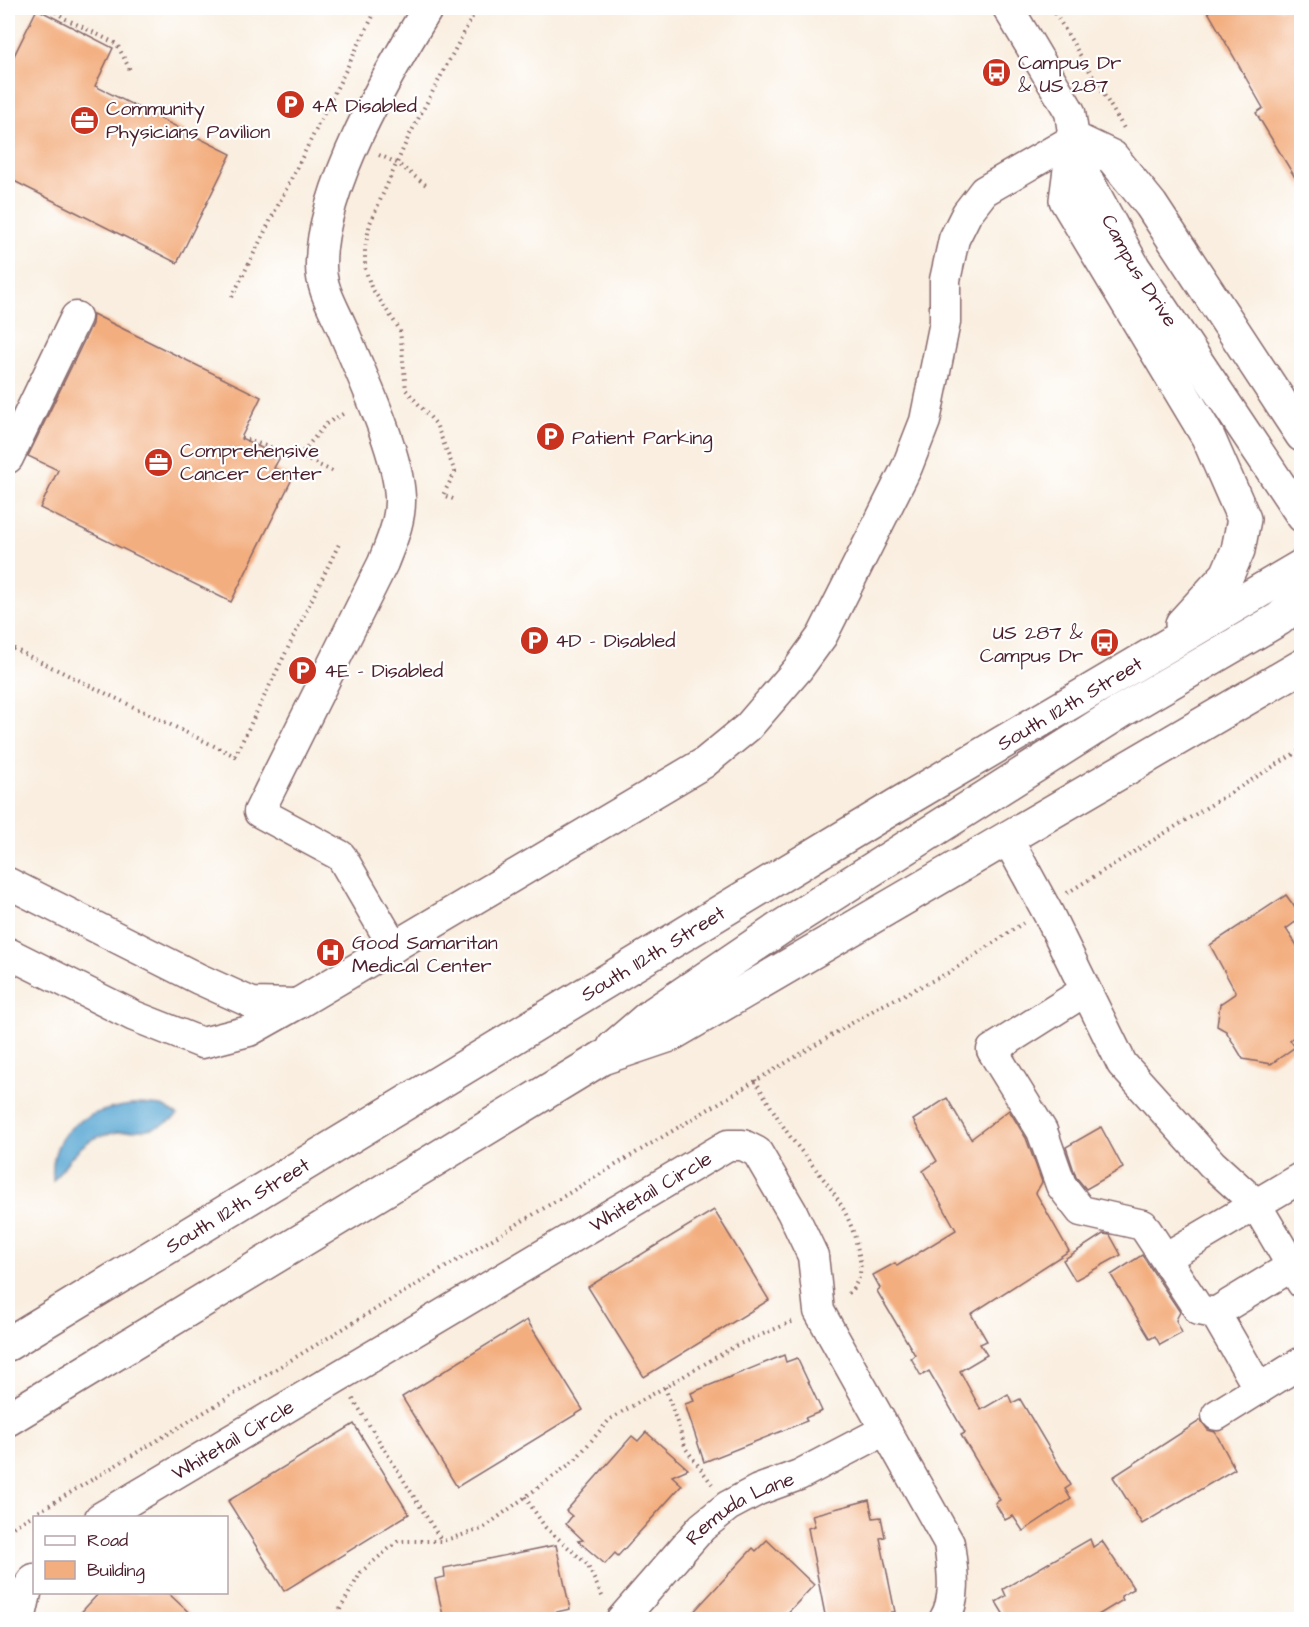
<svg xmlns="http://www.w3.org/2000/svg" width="1309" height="1627" font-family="'Architects Daughter',sans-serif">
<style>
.water{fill:#5ba9d4;stroke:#526480;stroke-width:1.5}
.building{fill:#f3ae7f}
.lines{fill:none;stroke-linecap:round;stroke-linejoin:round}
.minor-casing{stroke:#87676a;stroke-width:33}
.major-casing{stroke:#87676a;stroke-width:36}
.path{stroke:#87676a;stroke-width:4;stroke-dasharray:1.5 4.5;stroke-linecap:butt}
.minor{stroke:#fff;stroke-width:30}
.major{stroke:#fff;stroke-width:33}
.labels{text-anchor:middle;stroke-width:4.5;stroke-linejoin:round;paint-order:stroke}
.poi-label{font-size:20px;fill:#4a1f2b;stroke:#fff;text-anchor:start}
.street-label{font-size:20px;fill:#4a1f2b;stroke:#fff}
</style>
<rect width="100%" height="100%" fill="#fff"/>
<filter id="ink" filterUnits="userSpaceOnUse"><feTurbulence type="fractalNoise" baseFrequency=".0167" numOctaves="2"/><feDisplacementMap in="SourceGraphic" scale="12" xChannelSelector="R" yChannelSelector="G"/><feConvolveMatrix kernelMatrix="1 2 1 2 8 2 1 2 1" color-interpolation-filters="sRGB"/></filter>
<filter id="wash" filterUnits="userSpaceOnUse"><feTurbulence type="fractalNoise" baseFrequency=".008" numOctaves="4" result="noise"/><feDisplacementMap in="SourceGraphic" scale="24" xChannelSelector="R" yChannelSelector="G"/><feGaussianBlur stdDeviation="1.35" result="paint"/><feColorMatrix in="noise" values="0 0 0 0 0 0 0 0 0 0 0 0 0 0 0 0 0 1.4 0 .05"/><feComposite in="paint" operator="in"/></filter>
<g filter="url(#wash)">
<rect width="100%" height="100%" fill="#f9eedf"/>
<path class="water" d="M141 1104 162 1106 178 1115C150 1139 121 1124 91 1140 74 1150 65 1166 53 1181 48 1124 94 1108 141 1104Z"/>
<g id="blocks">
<g class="building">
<polygon points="1206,8 1302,8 1302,189 1256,113 1263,108"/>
<polygon points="37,9 113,48 95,86 231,154 177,263 8,178 8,68"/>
<polygon points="93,314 261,397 241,438 280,457 274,468 293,477 231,602 40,508 58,470 28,456 92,324"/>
<polygon points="1286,895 1302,917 1286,929 1302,953 1302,1031 1290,1040 1295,1047 1271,1064 1243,1059 1226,1031 1217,1026 1220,1004 1236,993 1210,945"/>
<polygon points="947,1098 971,1139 1009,1110 1026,1138 1042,1182 1036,1193 1069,1251 971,1314 987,1341 980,1344 987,1355 960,1371 981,1410 1008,1394 1012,1403 1020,1399 1071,1485 1065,1489 1071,1499 1023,1531 1013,1516 1005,1520 995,1503 1000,1500 961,1435 965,1433 929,1371 921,1376 911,1358 915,1355 877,1291 880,1288 873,1275 895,1263 897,1266 956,1230 923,1171 937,1161 913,1120"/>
<polygon points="1101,1127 1123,1168 1086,1189 1076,1177 1066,1147"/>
<polygon points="714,1210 769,1300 644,1377 588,1287"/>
<polygon points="1103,1234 1110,1235 1121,1255 1075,1280 1063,1260"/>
<polygon points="1142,1255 1180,1312 1176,1320 1182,1333 1160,1345 1155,1336 1150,1339 1111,1275"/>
<polygon points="527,1320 583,1410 457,1487 402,1397"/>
<polygon points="784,1355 786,1362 797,1358 822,1411 805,1418 807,1421 704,1462 685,1404 694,1401 691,1393"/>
<polygon points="1201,1420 1208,1430 1215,1432 1235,1469 1142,1524 1113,1477"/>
<polygon points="354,1424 409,1514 284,1591 228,1501"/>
<polygon points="646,1432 688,1469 672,1476 682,1485 618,1556 615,1553 605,1564 578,1541 583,1540 566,1524 572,1516 566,1511 632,1436 638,1441"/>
<polygon points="869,1500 873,1518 881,1517 885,1537 880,1538 895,1612 891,1612 892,1620 826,1620 808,1528 815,1526 812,1515"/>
<polygon points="1090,1539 1093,1547 1102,1541 1134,1589 1121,1596 1123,1600 1090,1620 1007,1620 996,1602 1006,1596 1003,1589"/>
<polygon points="767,1540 814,1585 781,1620 686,1620 753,1548 756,1551"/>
<polygon points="556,1545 570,1609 552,1613 553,1620 444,1620 435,1579 445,1577 444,1568"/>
<polygon points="99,1593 168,1593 197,1620 74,1620"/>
</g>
</g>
</g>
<g filter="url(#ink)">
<use href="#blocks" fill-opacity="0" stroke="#87676a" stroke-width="1.5"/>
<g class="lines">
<defs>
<g id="minor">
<path id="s1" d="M1008 8 1070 112 1074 139 1086 176 1135 267 1302 517"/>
<polyline points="8,458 76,317"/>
<polyline points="1007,838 1049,915 1122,1064 1212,1164 1255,1203 1302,1283"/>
<polyline points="8,883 199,979 252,1003 297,1004 704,763 748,727 798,669 822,636 907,467 925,421 945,322 945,280 954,239 967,213 984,191 1074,139"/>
<path d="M394 947 341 856 259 812 383 563C391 542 401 521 400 497 398 451 361 374 343 330 334 309 321 289 321 266 320 189 388 73 428 8"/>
<polyline points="8,953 134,1016 202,1043 249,1031 297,1004"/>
<polyline points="1085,991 992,1050 1042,1131 1061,1185 1081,1211 1143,1225 1199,1310 1215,1313 1259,1389"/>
<polyline points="1167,1257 1302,1177"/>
<polyline points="1215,1313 1302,1260"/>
<polyline points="1217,1415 1302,1362"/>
<path id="s2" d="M100 1518 728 1145H743L757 1152 792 1212 813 1256 819 1311 949 1543C952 1567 958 1598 944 1620"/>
<polyline points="20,1620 27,1589 34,1579"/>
<path id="s3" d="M621 1620 702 1527 728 1506 758 1490 799 1475 885 1430"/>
</g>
<g id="major">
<polyline points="1182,624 1227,575 1238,550 1244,519 1208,437 1066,200 1074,139 1112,157 1151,205 1302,435"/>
<polyline points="614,1047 649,1017 783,926 1123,710 1279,619 1302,599"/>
<path id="s4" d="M8 1344 897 805 1302 566"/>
<polyline points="8,1419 602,1058 670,1035 1302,666"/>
</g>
</defs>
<use href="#minor" class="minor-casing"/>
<use href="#major" class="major-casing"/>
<g class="path">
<polyline points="51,8 64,18 117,44 130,70"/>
<polyline points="1052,8 1125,130"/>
<polyline points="379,155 397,163 426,185"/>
<polyline points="232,297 377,8"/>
<polyline points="241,438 299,456 334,472"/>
<polyline points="299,456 326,424 346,412"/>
<polyline points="453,499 443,495 455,472 436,424 406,390 400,330 371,287 365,268 365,248 370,223 408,138 477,8"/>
<polyline points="8,646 235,756 340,542"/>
<polyline points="1067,893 1302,749"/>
<path d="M755 1080C766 1099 777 1117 789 1135 815 1171 845 1197 856 1242 862 1266 865 1277 846 1296"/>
<polyline points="665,1387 686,1449 712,1484"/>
<polyline points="353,1399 441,1540"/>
<polyline points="525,1497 545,1527 587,1564 603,1598"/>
<polyline points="8,1530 877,1008 950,972 1023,923"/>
<polyline points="334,1620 361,1572 398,1541 442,1541 482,1529 574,1461 610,1419 737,1345 794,1321"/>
</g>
<use href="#minor" class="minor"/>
<use href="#major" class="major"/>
</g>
</g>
<defs>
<symbol id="bus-disc" viewBox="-11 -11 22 22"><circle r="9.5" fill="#c8321e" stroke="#fff"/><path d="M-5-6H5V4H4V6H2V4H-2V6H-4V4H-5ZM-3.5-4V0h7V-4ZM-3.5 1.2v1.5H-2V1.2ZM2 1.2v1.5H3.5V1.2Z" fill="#fff"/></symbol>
<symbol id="parking-disc" viewBox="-11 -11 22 22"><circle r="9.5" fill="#c8321e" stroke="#fff"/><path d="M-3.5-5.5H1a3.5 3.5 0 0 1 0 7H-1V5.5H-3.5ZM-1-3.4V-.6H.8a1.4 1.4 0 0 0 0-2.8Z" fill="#fff"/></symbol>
<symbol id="office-disc" viewBox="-11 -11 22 22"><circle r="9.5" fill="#c8321e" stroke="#fff"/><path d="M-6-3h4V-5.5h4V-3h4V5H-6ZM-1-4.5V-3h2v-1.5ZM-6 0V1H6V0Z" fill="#fff"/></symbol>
<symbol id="hospital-disc" viewBox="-11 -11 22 22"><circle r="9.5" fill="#c8321e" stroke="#fff"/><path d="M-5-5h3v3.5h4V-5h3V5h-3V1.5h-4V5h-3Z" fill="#fff"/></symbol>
</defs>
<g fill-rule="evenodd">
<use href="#bus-disc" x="980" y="56" width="33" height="33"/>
<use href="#parking-disc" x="274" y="88" width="33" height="33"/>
<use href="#office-disc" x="68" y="104" width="33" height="33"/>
<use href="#parking-disc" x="534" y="420" width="33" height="33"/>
<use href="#office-disc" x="142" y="446" width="33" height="33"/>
<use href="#parking-disc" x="518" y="624" width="33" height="33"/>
<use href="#bus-disc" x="1088" y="626" width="33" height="33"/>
<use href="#parking-disc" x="286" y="654" width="33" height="33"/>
<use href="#hospital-disc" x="314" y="936" width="33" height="33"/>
</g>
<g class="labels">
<g class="poi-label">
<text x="1018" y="69">Campus Dr<tspan x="1018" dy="23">&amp; US 287</tspan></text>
<text x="311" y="112">4A Disabled</text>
<text x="106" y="115">Community<tspan x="106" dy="23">Physicians Pavilion</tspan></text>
<text x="572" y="444">Patient Parking</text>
<text x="180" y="457">Comprehensive<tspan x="180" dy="23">Cancer Center</tspan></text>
<text x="1083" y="639" text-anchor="end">US 287 &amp;<tspan x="1083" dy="23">Campus Dr</tspan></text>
<text x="555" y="647">4D - Disabled</text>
<text x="324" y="677">4E - Disabled</text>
<text x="352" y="949">Good Samaritan<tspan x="352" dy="23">Medical Center</tspan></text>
</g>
<g class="street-label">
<text dy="7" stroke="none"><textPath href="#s1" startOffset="296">Campus Drive</textPath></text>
<text dy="7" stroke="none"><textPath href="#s4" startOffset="1240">South 112th Street</textPath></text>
<text dy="7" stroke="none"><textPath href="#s4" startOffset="754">South 112th Street</textPath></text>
<text dy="7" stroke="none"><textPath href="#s2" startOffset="640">Whitetail Circle</textPath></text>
<text dy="7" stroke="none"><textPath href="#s4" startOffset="268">South 112th Street</textPath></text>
<text dy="7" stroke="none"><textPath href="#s2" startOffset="154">Whitetail Circle</textPath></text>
<text dy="7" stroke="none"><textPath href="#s3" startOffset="166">Remuda Lane</textPath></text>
</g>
</g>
<rect width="1309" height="1627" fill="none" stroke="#fff" stroke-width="30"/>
<rect x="33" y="1516" width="195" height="78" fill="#ffffff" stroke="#b7a5aa" stroke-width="1.5"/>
<rect x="45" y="1536" width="30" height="9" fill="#ffffff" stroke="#b7a5aa" stroke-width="1.5"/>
<text x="87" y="1546" font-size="18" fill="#4a1f2b">Road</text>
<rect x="45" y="1561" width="30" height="18" fill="#f3ae7f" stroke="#b7a5aa" stroke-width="1.5"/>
<text x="87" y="1576" font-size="18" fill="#4a1f2b">Building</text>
</svg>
